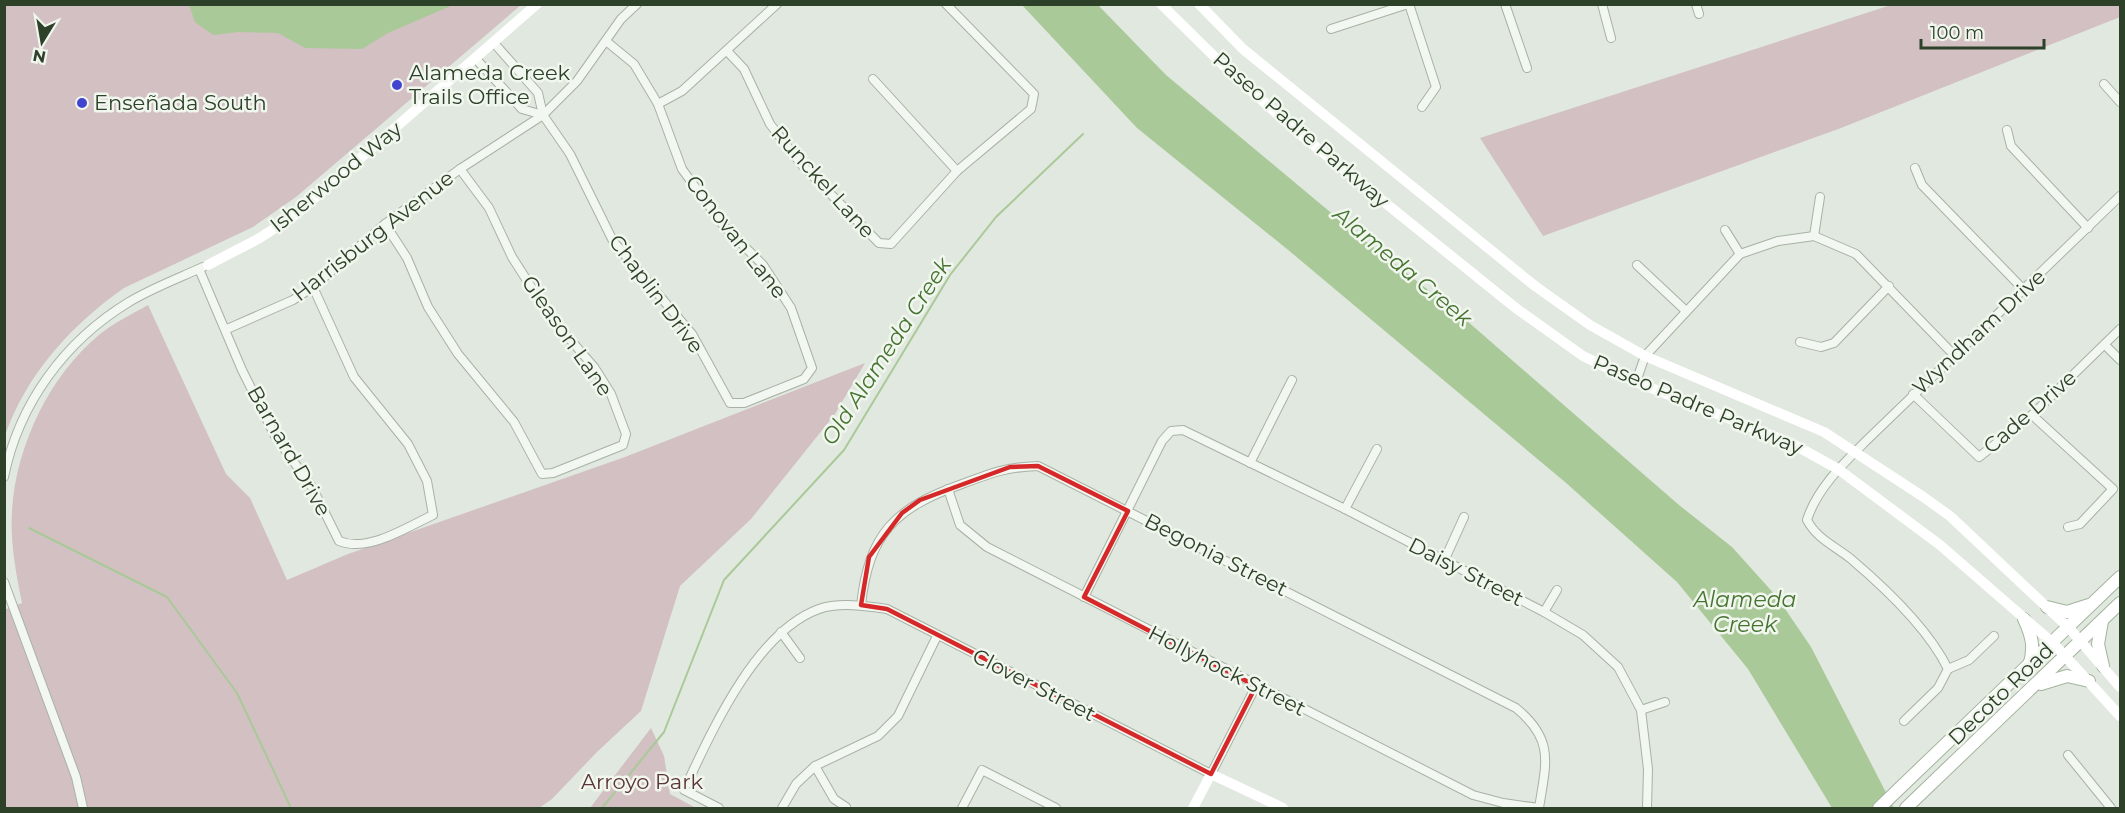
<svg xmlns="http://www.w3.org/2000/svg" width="2125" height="813" font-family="Montserrat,sans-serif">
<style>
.green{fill:#d2c0c2}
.water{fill:#aac999}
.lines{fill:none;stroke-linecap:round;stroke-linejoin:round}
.stream{stroke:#aac999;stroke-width:2}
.street-casing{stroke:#a7b2a4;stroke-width:10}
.primary-casing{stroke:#a4b49e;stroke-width:14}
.street{stroke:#f3f7f2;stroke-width:8}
.secondary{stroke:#fff;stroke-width:10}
.primary{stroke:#fff;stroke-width:12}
.marked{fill:none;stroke:#d62828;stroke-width:4.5;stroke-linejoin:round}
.poi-dot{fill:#4244d0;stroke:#f1f6ee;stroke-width:2}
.labels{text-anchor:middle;stroke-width:5;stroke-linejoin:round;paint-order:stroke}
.poi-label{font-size:21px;fill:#2d4028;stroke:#f1f6ee;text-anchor:start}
.street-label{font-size:21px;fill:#2d4028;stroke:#f1f6ee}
.park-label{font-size:21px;fill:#5c3537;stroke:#f1f6ee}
.water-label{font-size:22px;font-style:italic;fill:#467431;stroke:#f1f6ee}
</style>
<rect width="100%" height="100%" fill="#e1e8df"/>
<g class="green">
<path d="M5 5H521L296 197 253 227 124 288C72 324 25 376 5 436Z"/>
<polygon points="1891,5 2120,5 2120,17 1841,128 1543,236 1480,138"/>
<path d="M148 305 226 474 250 498 287 580 348 554 625 457 865 363 835 414 751 519 680 586 641 711 597 752 552 799 539 808H5L4 610 22 603C16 573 10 542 12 511 16 446 49 376 100 334 114 323 132 314 148 305Z"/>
<polygon points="651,728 664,756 670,794 696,808 590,808"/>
</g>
<g class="water">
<polygon points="189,5 189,4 453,5 388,33 362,49 305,48 278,33 239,32 213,35 195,22"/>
<polygon points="1022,5 1098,5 1166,75 1354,232 1459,314 1679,505 1732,547 1777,597 1811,647 1894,808 1832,808 1748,669 1677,582 1565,482 1287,249 1137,128"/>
</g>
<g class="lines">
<g class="stream">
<polyline points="29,528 167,597 237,693 291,808"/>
<polyline points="602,808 664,732 724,580 844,450 950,275 996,217 1083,134"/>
</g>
<defs>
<g id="street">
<polyline points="1409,4 1436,87 1422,107"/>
<polyline points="1505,4 1527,68"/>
<polyline points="1602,4 1611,38"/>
<polyline points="1696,4 1699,14"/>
<polyline points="1331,29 1408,4"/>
<polyline points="494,43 538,93 543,115 570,154 613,241 692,334 730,403 744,403 804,379 812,368 791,308 763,265 723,225 682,169 658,104 634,64 606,41"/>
<polyline points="727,51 744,69 770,124 801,164 879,243 891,244 957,171 1031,109 1034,94 946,4"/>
<polyline points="476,59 522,109 543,115"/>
<polyline points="873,79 957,171"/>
<polyline points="2104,84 2120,102"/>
<polyline points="658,104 682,91 777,4"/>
<polyline points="2007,130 2011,146 2088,228"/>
<polyline points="1915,168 1922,185 2024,290"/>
<polyline points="385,224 407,258 428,307 458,354 514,422 542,474 553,473 623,445 626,434 611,394 594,367 549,315 512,257 489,208 460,169"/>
<polyline points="1725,230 1740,254"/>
<polyline points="1814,236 1820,197"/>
<polyline points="1637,265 1686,311"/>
<path d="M199 269 242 370 275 436 312 487 339 541C368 553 407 527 433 515L427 481 408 444 354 377 313 287"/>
<polyline points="227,329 293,300 313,287 385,224 460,169 543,115 577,81 621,19 637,4"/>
<polyline points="1800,342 1821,347 1834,343 1889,286"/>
<polyline points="2105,345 2120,360"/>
<polyline points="1636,382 1645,356 1740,254 1778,241 1814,236 1856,254 1954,355"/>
<polyline points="1913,394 1979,457 2032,415 2120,329"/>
<polyline points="2032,415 2113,489 2080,524 2068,527"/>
<polyline points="1250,463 1292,380"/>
<path d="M4 477C19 403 65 341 129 302 152 288 179 278 203 267"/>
<polyline points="948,489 960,525 987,547 1473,795 1503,803 1539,808"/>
<polyline points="1345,509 1377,449"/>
<polyline points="1444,561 1464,517"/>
<polyline points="4,582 76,777 83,808"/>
<polyline points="1084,597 1162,441 1171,431 1183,430 1345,509 1544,612 1583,635 1618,667 1641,710 1648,769 1647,808"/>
<path d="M861 605C869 533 895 508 962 484 991 473 1006 467 1038 466L1516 708C1555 740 1546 763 1539 808"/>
<polyline points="1544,612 1557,590"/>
<polyline points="781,632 800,658"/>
<path d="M1948 669C1929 630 1884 587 1851 559 1835 546 1817 539 1807 520 1817 488 1844 463 1867 440L2120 196"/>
<polyline points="1641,710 1665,702"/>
<polyline points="1904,721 1938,688 1948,669 1969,660 1994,636"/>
<polyline points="2068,755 2111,808"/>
<polyline points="815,766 834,799 846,807"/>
<path d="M719 808 684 790C711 733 755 632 819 609 839 602 867 606 887 609L1211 774 1256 686"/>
<polyline points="782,808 796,784 815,766 878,736 898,716 937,636"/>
<polyline points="962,808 982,770 1056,808"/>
</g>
<g id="primary">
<polyline points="2047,607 2067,612 2089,605"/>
<path d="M2024 619C2032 636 2035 648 2029 666"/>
<polyline points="2102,621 2098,644 2103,666"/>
<polyline points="2041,684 2067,676 2089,681"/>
<polyline points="1879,808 2120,577"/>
<polyline points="1906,808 2120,603"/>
</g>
</defs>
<use href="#street" class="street-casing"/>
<use href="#primary" class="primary-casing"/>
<use href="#street" class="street"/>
<g class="secondary">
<polyline points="1161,4 1230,72 1301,135 1517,309 1583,356 1636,382 1791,443 1838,469 1940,545 2053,643 2120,716"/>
<polyline points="1199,4 1243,49 1535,286 1590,325 1645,356 1824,432 1922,496 1950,516 2069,628 2120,687"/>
<polyline points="208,265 258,239 294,216 537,4"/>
<polyline points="1193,808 1211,774 1283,808"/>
</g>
<use href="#primary" class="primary"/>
</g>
<path class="marked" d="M1038 466 1128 511 1084 597 1256 686 1211 774 887 609 861 605 869 557 902 513 920 500 1010 467Z"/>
<g class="poi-dot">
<circle cx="397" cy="85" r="6"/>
<circle cx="82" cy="103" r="6"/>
</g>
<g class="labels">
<g class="poi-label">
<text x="409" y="80">Alameda Creek<tspan x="409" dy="24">Trails Office</tspan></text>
<text x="94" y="110">Enseñada South</text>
</g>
<g class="street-label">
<text transform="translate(1301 130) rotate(41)" y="7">Paseo Padre Parkway</text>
<text transform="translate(336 177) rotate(-39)" y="7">Isherwood Way</text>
<text transform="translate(823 182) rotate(48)" y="7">Runckel Lane</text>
<text transform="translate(373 236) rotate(-38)" y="7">Harrisburg Avenue</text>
<text transform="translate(736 237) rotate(52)" y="7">Conovan Lane</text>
<text transform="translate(656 294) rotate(53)" y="7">Chaplin Drive</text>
<text transform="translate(1979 332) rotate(-43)" y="7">Wyndham Drive</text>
<text transform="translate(567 336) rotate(55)" y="7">Gleason Lane</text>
<text transform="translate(1698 405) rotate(23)" y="7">Paseo Padre Parkway</text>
<text transform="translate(2030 412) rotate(-41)" y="7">Cade Drive</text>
<text transform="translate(289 451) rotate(60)" y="7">Barnard Drive</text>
<text transform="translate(1216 555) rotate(27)" y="7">Begonia Street</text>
<text transform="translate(1466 572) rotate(27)" y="7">Daisy Street</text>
<text transform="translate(1227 671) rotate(27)" y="7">Hollyhock Street</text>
<text transform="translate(1034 685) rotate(27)" y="7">Clover Street</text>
<text transform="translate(2001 694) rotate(-44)" y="7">Decoto Road</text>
</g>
<g class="park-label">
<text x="642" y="789">Arroyo Park</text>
</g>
<g class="water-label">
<text transform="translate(1403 266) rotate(40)" y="8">Alameda Creek</text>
<text transform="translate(886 351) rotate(-57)" y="8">Old Alameda Creek</text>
<text x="1745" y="607">Alameda<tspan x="1745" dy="25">Creek</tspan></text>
</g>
</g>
<rect width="2125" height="813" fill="none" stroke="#2d4028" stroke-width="12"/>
<g transform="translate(42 42) rotate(191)" stroke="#f1f6ee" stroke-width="4.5" paint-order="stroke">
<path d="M0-4.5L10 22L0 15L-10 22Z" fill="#2d4028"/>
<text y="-9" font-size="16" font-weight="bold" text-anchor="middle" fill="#2d4028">N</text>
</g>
<path d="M1921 39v9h123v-9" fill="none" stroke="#2d4028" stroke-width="3"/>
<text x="1930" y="39" font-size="18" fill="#2d4028" stroke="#f1f6ee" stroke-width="4.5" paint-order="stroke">100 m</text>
</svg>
